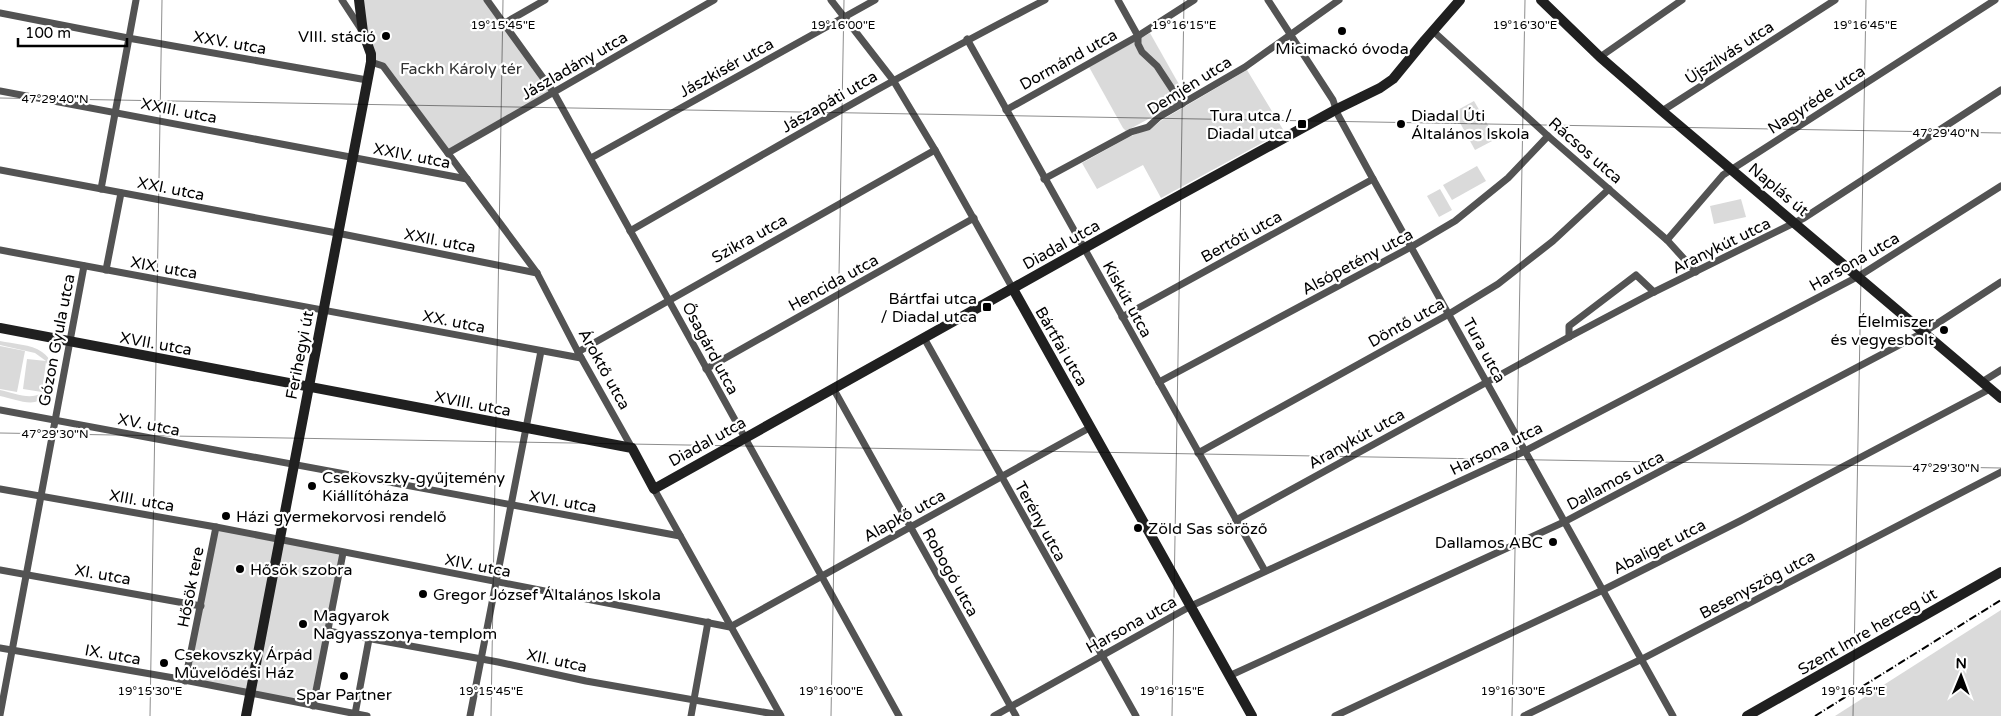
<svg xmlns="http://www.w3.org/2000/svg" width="2001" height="716" font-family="'Varela Round',sans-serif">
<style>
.green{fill:#dadada}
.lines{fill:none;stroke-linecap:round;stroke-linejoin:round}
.street{stroke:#535353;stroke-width:7}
.secondary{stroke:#202020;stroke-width:10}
.rail{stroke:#000;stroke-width:2;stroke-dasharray:8 2.5 1 2.5;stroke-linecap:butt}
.ticks{fill:none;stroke:#000;stroke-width:1;stroke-opacity:0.45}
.poi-dot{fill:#000;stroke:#fff;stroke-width:2}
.labels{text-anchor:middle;stroke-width:4.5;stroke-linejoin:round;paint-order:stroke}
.poi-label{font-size:16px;fill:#000;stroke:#fff;text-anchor:start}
.street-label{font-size:16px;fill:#000;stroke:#fff}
.park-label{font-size:16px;fill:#313131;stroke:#fff}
.ticks-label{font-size:12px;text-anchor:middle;fill:#000;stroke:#fff;stroke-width:4.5;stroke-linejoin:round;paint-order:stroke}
</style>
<rect width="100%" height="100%" fill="#fff"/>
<g class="green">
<polygon points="359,0 487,0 554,93 448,153 377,63"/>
<polygon points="1150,33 1185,95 1184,100 1126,131 1123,128 1089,67"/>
<polygon points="1247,70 1284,131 1161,198 1143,165 1097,189 1082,163 1129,137 1153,127 1162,120"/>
<polygon points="1474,101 1496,139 1475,150 1454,112"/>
<polygon points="1477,166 1486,181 1452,200 1443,185"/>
<polygon points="1440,189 1452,210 1439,217 1427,196"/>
<polygon points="1741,199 1746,217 1714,224 1710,206"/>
<path d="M0 341C13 344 31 344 42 352 60 364 57 396 35 402 25 404 10 398 0 396V390C17 394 42 405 49 382 51 375 49 368 46 362L42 392 23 389 27 359 46 361 35 353 0 345Z"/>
<polygon points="0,346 25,351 17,392 0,389"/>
<polygon points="216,527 343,553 313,706 185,681"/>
<polygon points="2001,610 2001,716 1835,716"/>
</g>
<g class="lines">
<g class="street">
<polyline points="342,0 361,29"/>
<polyline points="487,0 554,93 899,716"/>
<polyline points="831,0 893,80 935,150 1013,289"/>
<polyline points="1118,0 1138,36 1138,44 1142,52 1157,66 1182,104"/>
<polyline points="1268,0 1333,100 1338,115 1373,179 1673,716"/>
<polyline points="0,13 128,38 367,80"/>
<polyline points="503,24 545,0"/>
<polyline points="1433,31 1548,136 1667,240 1696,272"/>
<polyline points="967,39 1265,571"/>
<polyline points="1600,57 1682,0"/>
<polyline points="371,62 383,66 537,273 578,352 632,448"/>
<polyline points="0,91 467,179"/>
<polyline points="1006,110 1138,36 1194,0"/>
<polyline points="1662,111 1835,0"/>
<polyline points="448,153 714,0"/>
<polyline points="591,158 875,0"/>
<polyline points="0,170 337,233 537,273"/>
<polyline points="1044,179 1131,132 1148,127 1159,117 1245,67 1339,0"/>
<polyline points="101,189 136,0"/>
<path d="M630 231C767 152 904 72 1045 0"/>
<polyline points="1667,240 1723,175 1995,0"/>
<polyline points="0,250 581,358"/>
<polyline points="106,270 121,193"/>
<polyline points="1122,317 1373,179"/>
<polyline points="1569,337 1569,326 1636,275 1654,292"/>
<polyline points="924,338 1136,716"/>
<polyline points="578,352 935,150"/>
<polyline points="706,369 974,218"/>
<polyline points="1159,382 1411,247 1455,221 1508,178 1548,136"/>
<polyline points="1982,382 2001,370"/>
<polyline points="833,388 1016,716"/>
<polyline points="0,410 680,536"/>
<polyline points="1198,453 1449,314 1498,284 1553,241 1609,189"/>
<polyline points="0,489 216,527 730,627 1091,427"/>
<polyline points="654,489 781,716"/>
<polyline points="1236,520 1569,337 1654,292 1804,218 2001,90"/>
<polyline points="0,570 201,606"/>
<polyline points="328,631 498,662 586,681 780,715"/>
<polyline points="0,648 174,678 367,716"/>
<polyline points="1229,676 1564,522 1924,332 2001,282"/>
<polyline points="185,681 216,527"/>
<polyline points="313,706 343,553"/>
<polyline points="355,714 369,639"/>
<polyline points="0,715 84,266"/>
<polyline points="470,716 541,351"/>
<polyline points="691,716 708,622"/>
<polyline points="994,716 1191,606 1525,451 1859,276 2001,186"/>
<polyline points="1335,716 1603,590 1740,521 1990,389"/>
<polyline points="1524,716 1642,659 2001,472"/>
</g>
<g class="secondary">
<polyline points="1541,0 1600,57 1662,111 2001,398"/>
<polyline points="1013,289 1252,716"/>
<polyline points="0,328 632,448 654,489 1149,212 1337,109 1380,88 1393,79 1425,40 1460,0"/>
<polyline points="246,716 371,62 371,54 363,32 359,0"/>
<polyline points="1747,716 2001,572"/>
</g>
<polyline class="rail" points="1815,716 2001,600"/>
</g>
<path class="ticks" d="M0 98 2001 133M0 433 2001 468M150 716 162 0M491 716 503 0M831 716 844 0M1172 716 1184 0M1512 716 1525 0M1853 716 1866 0"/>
<g class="poi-dot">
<circle cx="1342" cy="31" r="5"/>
<circle cx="386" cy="36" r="5"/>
<rect x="1297" y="119" width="10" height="10" rx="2.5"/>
<circle cx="1401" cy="124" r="5"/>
<rect x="982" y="302" width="10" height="10" rx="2.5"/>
<circle cx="1944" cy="330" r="5"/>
<circle cx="312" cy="486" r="5"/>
<circle cx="226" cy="516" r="5"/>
<circle cx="1138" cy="528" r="5"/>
<circle cx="1553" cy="542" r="5"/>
<circle cx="240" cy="569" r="5"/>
<circle cx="423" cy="594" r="5"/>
<circle cx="303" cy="624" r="5"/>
<circle cx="164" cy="663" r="5"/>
<circle cx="344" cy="676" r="5"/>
</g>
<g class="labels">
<g class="poi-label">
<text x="376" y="42" text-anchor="end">VIII. stáció</text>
<text x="1342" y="54" text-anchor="middle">Micimackó óvoda</text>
<text x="1292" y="121" text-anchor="end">Tura utca /<tspan x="1292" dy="18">Diadal utca</tspan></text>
<text x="1411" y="121">Diadal Úti<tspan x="1411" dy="18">Általános Iskola</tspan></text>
<text x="977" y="304" text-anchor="end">Bártfai utca<tspan x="977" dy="18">/ Diadal utca</tspan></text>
<text x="1934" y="327" text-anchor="end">Élelmiszer<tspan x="1934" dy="18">és vegyesbolt</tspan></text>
<text x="322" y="483">Csekovszky-gyűjtemény<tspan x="322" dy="18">Kiállítóháza</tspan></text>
<text x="236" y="522">Házi gyermekorvosi rendelő</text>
<text x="1148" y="534">Zöld Sas söröző</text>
<text x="1543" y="548" text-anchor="end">Dallamos ABC</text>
<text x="250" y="575">Hősök szobra</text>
<text x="433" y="600">Gregor József Általános Iskola</text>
<text x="313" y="621">Magyarok<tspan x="313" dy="18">Nagyasszonya-templom</tspan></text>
<text x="174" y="660">Csekovszky Árpád<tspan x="174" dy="18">Művelődési Ház</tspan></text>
<text x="344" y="700" text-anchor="middle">Spar Partner</text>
</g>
<g class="street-label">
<text transform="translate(230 42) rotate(10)" y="6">XXV. utca</text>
<text transform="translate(1729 52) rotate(-33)" y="6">Újszilvás utca</text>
<text transform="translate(1068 59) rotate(-29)" y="6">Dormánd utca</text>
<text transform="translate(574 65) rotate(-30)" y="6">Jászladány utca</text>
<text transform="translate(726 67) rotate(-29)" y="6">Jászkisér utca</text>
<text transform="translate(1189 85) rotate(-32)" y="6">Demjén utca</text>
<text transform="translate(1816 99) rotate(-33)" y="6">Nagyréde utca</text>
<text transform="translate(829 101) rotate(-30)" y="6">Jászapáti utca</text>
<text transform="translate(179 110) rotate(11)" y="6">XXIII. utca</text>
<text transform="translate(1586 150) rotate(41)" y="6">Rácsos utca</text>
<text transform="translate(412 155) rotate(11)" y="6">XXIV. utca</text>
<text transform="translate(171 188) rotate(11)" y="6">XXI. utca</text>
<text transform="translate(1779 189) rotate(40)" y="6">Naplás út</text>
<text transform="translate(1241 236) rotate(-29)" y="6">Bertóti utca</text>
<text transform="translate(749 238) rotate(-29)" y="6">Szikra utca</text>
<text transform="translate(440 240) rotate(11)" y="6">XXII. utca</text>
<text transform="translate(1061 244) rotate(-29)" y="6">Diadal utca</text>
<text transform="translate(1721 245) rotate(-26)" y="6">Aranykút utca</text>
<text transform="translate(1357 261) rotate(-28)" y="6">Alsópetény utca</text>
<text transform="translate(1854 261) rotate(-30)" y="6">Harsona utca</text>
<text transform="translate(164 267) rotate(10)" y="6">XIX. utca</text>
<text transform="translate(833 282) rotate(-29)" y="6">Hencida utca</text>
<text transform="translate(1128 299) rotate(61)" y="6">Kiskút utca</text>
<text transform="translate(454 321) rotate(11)" y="6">XX. utca</text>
<text transform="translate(1406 322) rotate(-29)" y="6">Döntő utca</text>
<text transform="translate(56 340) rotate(-79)" y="6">Gózon Gyula utca</text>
<text transform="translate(156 343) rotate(10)" y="6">XVII. utca</text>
<text transform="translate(1062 346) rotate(60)" y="6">Bártfai utca</text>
<text transform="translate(711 348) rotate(62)" y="6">Ősagárd utca</text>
<text transform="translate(1485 350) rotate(61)" y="6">Tura utca</text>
<text transform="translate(299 355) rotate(-79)" y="6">Ferihegyi út</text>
<text transform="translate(605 369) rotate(61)" y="6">Ároktő utca</text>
<text transform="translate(473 403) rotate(11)" y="6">XVIII. utca</text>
<text transform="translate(149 424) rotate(11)" y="6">XV. utca</text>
<text transform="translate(1356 438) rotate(-29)" y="6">Aranykút utca</text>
<text transform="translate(707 441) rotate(-29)" y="6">Diadal utca</text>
<text transform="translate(1496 448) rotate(-26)" y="6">Harsona utca</text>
<text transform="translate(1615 480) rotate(-28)" y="6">Dallamos utca</text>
<text transform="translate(142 500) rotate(10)" y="6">XIII. utca</text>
<text transform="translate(563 501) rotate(10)" y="6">XVI. utca</text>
<text transform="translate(904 515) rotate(-29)" y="6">Alapkő utca</text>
<text transform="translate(1041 521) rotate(61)" y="6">Terény utca</text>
<text transform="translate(1659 546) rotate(-27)" y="6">Abaliget utca</text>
<text transform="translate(478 565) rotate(11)" y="6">XIV. utca</text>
<text transform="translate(951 572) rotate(61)" y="6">Robogó utca</text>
<text transform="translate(103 574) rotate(10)" y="6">XI. utca</text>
<text transform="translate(1757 584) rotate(-28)" y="6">Besenyszög utca</text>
<text transform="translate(190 587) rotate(-79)" y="6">Hősök tere</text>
<text transform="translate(1131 624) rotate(-29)" y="6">Harsona utca</text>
<text transform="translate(1867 631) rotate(-30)" y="6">Szent Imre herceg út</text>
<text transform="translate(113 654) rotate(10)" y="6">IX. utca</text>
<text transform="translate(557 660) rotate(12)" y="6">XII. utca</text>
</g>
<g class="park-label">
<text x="461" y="74">Fackh Károly tér</text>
</g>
</g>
<g class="ticks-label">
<text x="503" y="29">19°15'45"E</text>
<text x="843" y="29">19°16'00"E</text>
<text x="1184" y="29">19°16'15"E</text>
<text x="1525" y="29">19°16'30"E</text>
<text x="1865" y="29">19°16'45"E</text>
<text x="55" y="103">47°29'40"N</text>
<text x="1946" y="137">47°29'40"N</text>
<text x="55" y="438">47°29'30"N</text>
<text x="1946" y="472">47°29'30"N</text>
<text x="150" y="695">19°15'30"E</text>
<text x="491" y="695">19°15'45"E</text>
<text x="831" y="695">19°16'00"E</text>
<text x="1172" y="695">19°16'15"E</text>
<text x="1513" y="695">19°16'30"E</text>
<text x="1853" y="695">19°16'45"E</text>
</g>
<g transform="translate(1961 676) rotate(1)" stroke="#ffffff" stroke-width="4" paint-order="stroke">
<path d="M0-4L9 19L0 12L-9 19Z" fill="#000000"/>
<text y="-8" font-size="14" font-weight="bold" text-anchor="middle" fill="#000000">N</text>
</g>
<path d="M18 38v8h109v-8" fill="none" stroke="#000000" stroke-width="2.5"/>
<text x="25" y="38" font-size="15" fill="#000000" stroke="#ffffff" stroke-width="4" paint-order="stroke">100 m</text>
</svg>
